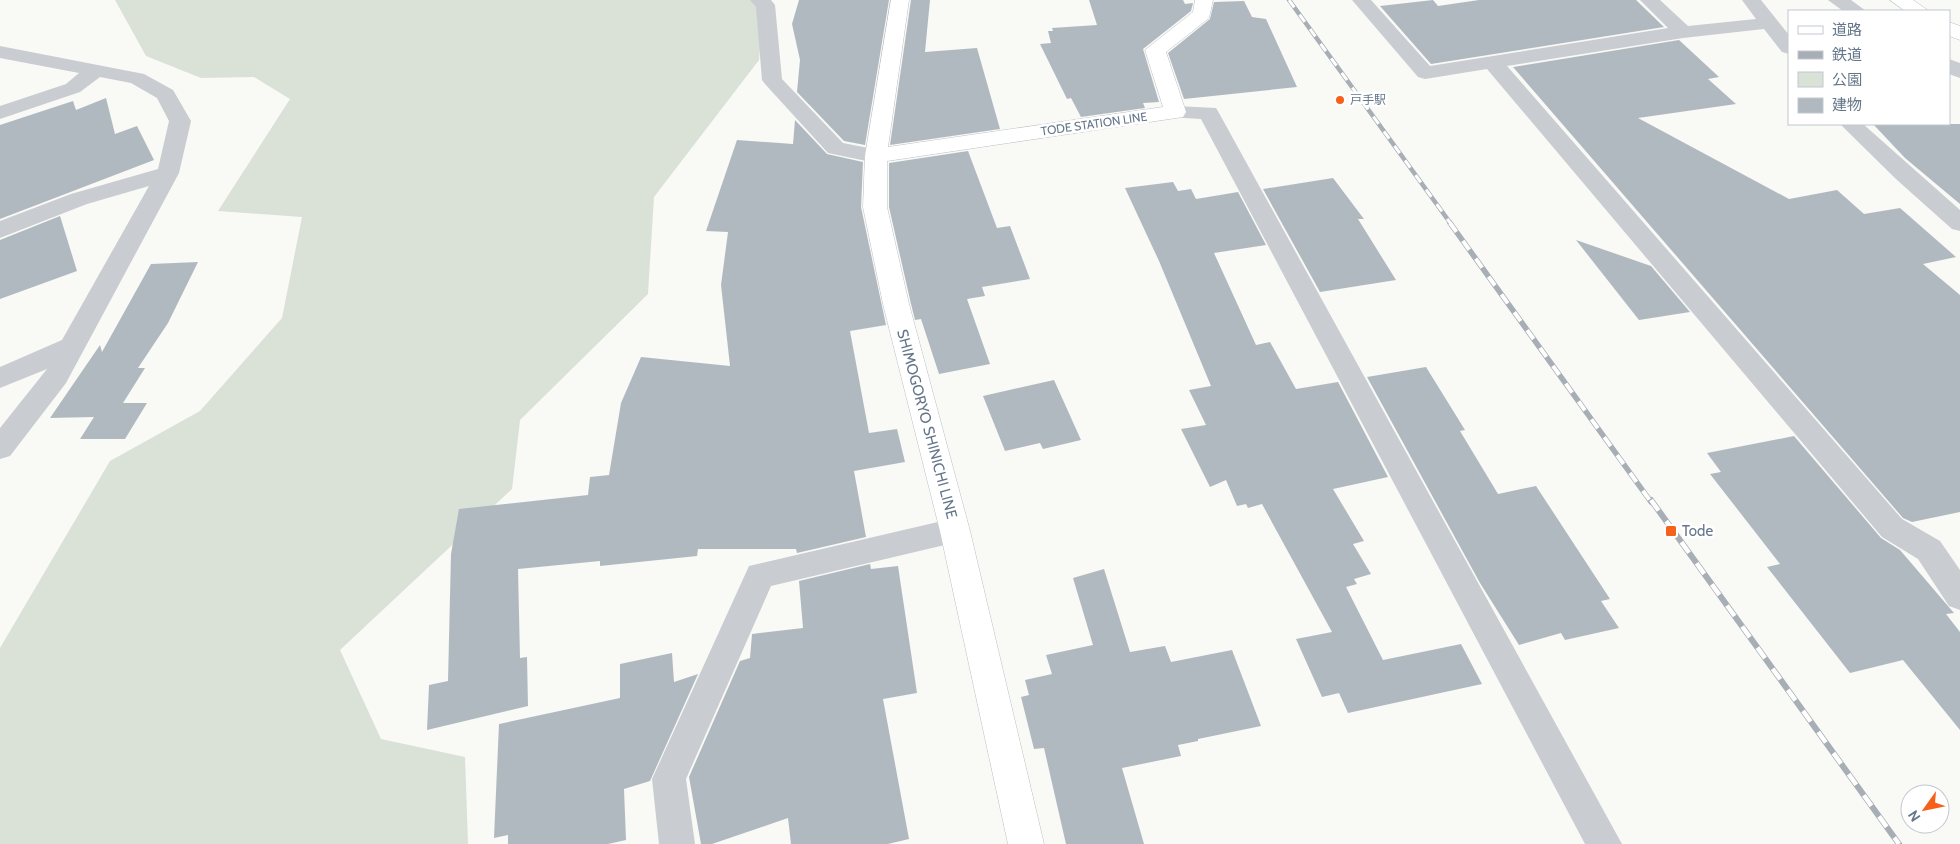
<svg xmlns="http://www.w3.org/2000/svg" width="1960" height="844" font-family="Cabin,'Noto Sans JP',sans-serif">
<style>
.green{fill:#dae1d7}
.building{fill:#b1b9c0}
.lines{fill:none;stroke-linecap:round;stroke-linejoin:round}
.major-casing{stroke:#bcbfc4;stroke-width:1}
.highway-casing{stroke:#bbbec2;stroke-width:1}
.minor{fill:#c9ccd0;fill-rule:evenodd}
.major{fill:#fff;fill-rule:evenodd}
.highway{fill:#fff;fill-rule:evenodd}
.rail-far2-casing{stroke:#a8aeb5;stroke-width:4.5}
.rail-far1-casing{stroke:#a8aeb5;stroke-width:5.5}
.rail-casing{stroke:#a8aeb5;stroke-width:6}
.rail-far2{stroke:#fff;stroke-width:3;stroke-dasharray:9;stroke-linecap:butt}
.rail-far1{stroke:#fff;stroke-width:4;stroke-dasharray:11;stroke-linecap:butt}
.rail{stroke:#fff;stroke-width:4.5;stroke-dasharray:13;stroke-linecap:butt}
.poi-dot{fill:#f5611a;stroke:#fff;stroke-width:2}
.labels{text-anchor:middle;stroke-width:5;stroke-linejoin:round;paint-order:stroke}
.far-poi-label{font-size:12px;fill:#65768a;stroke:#fff;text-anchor:start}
.far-street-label{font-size:12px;fill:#65768a;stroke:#fff}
.street-label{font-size:15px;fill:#65768a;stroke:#fff}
.poi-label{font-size:15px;fill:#65768a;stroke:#fff;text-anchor:start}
</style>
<rect width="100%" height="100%" fill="#f9f9f6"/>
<polygon class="green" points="115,0 750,0 763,6 759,60 654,197 648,294 520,420 512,489 340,650 381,739 465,757 468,844 0,844 0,648 110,461 200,411 282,318 302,217 218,211 290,99 254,77 201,78 146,56"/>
<g class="building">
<polygon points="799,0 889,0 865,145 844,141 797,92 800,60 792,24"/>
<polygon points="911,0 930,0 925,52 977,48 1000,129 890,145"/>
<polygon points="1089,0 1183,0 1185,4 1193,3 1191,11 1143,49 1159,102 1143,103 1145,108 1081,117 1071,98 1067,99 1040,44 1051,43 1048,31 1053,31 1052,28 1097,25"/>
<polygon points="1433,0 1438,6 1479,0 1636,0 1664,27 1431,64 1380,6"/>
<polygon points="1244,1 1252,17 1266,19 1297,87 1184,99 1168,53 1210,19 1214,2"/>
<polygon points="1679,40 1719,77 1708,79 1736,104 1638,118 1789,199 1837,190 1864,214 1900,208 1956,257 1923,264 1960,295 1960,512 1912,522 1903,518 1513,67"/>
<polygon points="106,98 115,134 137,126 154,160 0,219 0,125 73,101 76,110"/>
<polygon points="795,120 827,154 863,162 861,207 886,325 850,331 869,433 897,429 905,462 854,471 866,537 797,553 796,549 698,549 697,556 600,566 600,561 518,569 520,658 527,657 528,706 427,730 429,685 448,681 451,554 459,509 588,495 590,477 609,475 621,403 641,357 730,366 721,285 728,232 706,231 737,140 793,144"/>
<polygon points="1873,124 1960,124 1960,204 1905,158"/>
<polygon points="968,151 997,228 1010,226 1030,279 982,287 985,296 967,299 990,364 939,374 921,319 915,320 911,304 889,207 889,163"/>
<polygon points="1333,178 1364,219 1358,219 1396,280 1320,292 1263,189"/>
<polygon points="1173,182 1178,191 1191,189 1196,199 1238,192 1266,245 1214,253 1256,345 1270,342 1296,389 1338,382 1388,477 1333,489 1364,541 1353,544 1371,574 1354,579 1357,584 1346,587 1383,660 1461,644 1482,684 1348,713 1339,693 1322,697 1296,639 1332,632 1262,504 1248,508 1246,504 1237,506 1226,480 1210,487 1181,429 1206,425 1189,390 1211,386 1159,261 1125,188"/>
<polygon points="60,216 77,271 0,299 0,240"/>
<polygon points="1576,240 1651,266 1690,312 1639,320"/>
<polygon points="198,262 168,323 138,368 145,368 123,403 147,403 125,439 80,439 94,417 50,418 100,345 102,352 151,264"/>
<polygon points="1426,367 1465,430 1460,431 1498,494 1536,486 1610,599 1601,601 1619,628 1565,640 1561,633 1519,645 1480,583 1367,377"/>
<polygon points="1054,380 1081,440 1043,449 1040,443 1005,451 983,396"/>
<polygon points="1794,436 1881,538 1900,550 1954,613 1946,614 1960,632 1960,730 1903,660 1850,673 1767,567 1780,564 1710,474 1721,472 1707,453"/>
<polygon points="870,564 871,569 898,566 917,693 883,699 909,839 888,844 791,844 788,818 712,844 701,844 689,777 740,661 750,658 752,634 803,628 799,581"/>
<polygon points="1104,569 1130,652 1165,646 1171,662 1232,650 1261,726 1198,739 1198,741 1178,745 1181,756 1122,768 1144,844 1066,844 1044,748 1034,749 1021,697 1029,695 1025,680 1052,674 1046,655 1093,645 1073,578"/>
<polygon points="672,653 674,682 698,674 650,781 624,789 626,840 608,844 508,844 508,835 494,838 499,724 620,698 620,664"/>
</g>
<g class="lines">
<defs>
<polygon id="major" points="891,0 909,0 888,147 1163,107 1145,50 1193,12 1195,0 1213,0 1209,18 1166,52 1186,112 1183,117 887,161 887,207 909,304 970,531 1044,844 1008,844 940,531 883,304 863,207 865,156"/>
<g id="highway">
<polygon points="1890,0 1913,0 1929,11 1905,11"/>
<polygon points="1949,22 1960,26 1960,40 1949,36"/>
</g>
</defs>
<use href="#major" class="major-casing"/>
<use href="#highway" class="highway-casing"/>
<g class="minor">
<polygon points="750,0 771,0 775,5 782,79 843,143 884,151 887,156 884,161 876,163 828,153 765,84 762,80 756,7"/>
<polygon points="1352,0 1371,0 1430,66 1668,28 1640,0 1660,0 1688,26 1756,19 1742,0 1761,0 1789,35 1789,54 1782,52 1764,29 1683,38 1507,66 1902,519 1940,541 1960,570 1960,610 1949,606 1918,559 1882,537 1487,69 1425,79 1418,77"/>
<polygon points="1828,0 1851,0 1866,11 1843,11"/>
<polygon points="0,46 144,74 173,90 191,121 179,173 66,383 10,456 0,459 0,428 47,369 0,388 0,367 62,340 149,186 87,204 0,238 0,221 71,194 158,169 169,121 157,98 131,83 100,77 80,92 0,119 0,106 66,84 79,73 0,58"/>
<polygon points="1949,59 1960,63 1960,78 1949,74"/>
<polygon points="1175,106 1216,108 1219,113 1622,844 1585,844 1201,119 1167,117 1164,112 1167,107"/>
<polygon points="1840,124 1863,124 1960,210 1960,231 1952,229 1897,180"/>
<polygon points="955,518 966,522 970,531 966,540 771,586 686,779 695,844 659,844 652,779 749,566"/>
</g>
<use href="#major" class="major"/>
<use href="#highway" class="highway"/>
<defs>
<polyline id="rail-far2" points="1289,0 1451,224"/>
<polyline id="rail-far1" points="1450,223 1651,502"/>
<polyline id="rail" points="1651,500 1899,844"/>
</defs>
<use href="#rail-far2" class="rail-far2-casing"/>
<use href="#rail-far1" class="rail-far1-casing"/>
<use href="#rail" class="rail-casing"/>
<use href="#rail-far2" class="rail-far2"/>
<use href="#rail-far1" class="rail-far1"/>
<use href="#rail" class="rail"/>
</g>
<g class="poi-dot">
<circle cx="1340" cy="100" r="5"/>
<rect x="1665" y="525" width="12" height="12" rx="2.5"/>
</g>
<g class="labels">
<g class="far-poi-label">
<text x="1350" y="104">戸手駅</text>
</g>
<g class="far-street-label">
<text transform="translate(1094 124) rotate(-8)" y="4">TODE STATION LINE</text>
</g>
<g class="street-label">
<text transform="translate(927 424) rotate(75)" y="5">SHIMOGORYO SHINICHI LINE</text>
</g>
<g class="poi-label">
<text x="1682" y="536">Tode</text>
</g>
</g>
<rect x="1788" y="10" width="162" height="115" fill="#ffffff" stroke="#c1c8d0"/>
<rect x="1798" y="26" width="25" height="8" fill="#ffffff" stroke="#c1c8d0"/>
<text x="1832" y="35" font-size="15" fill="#65768a">道路</text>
<rect x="1798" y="51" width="25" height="8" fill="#a8aeb5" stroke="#c1c8d0"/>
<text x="1832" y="60" font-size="15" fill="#65768a">鉄道</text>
<rect x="1798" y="72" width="25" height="15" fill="#dae1d7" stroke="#c1c8d0"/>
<text x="1832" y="85" font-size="15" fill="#65768a">公園</text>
<rect x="1798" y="98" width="25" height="15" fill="#b1b9c0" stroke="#c1c8d0"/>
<text x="1832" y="110" font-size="15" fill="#65768a">建物</text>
<g transform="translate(1925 809) rotate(237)"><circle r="24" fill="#ffffff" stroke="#c1c8d0"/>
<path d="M0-4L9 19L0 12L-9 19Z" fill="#f5611a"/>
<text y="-8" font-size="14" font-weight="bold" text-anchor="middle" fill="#65768a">N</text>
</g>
</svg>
